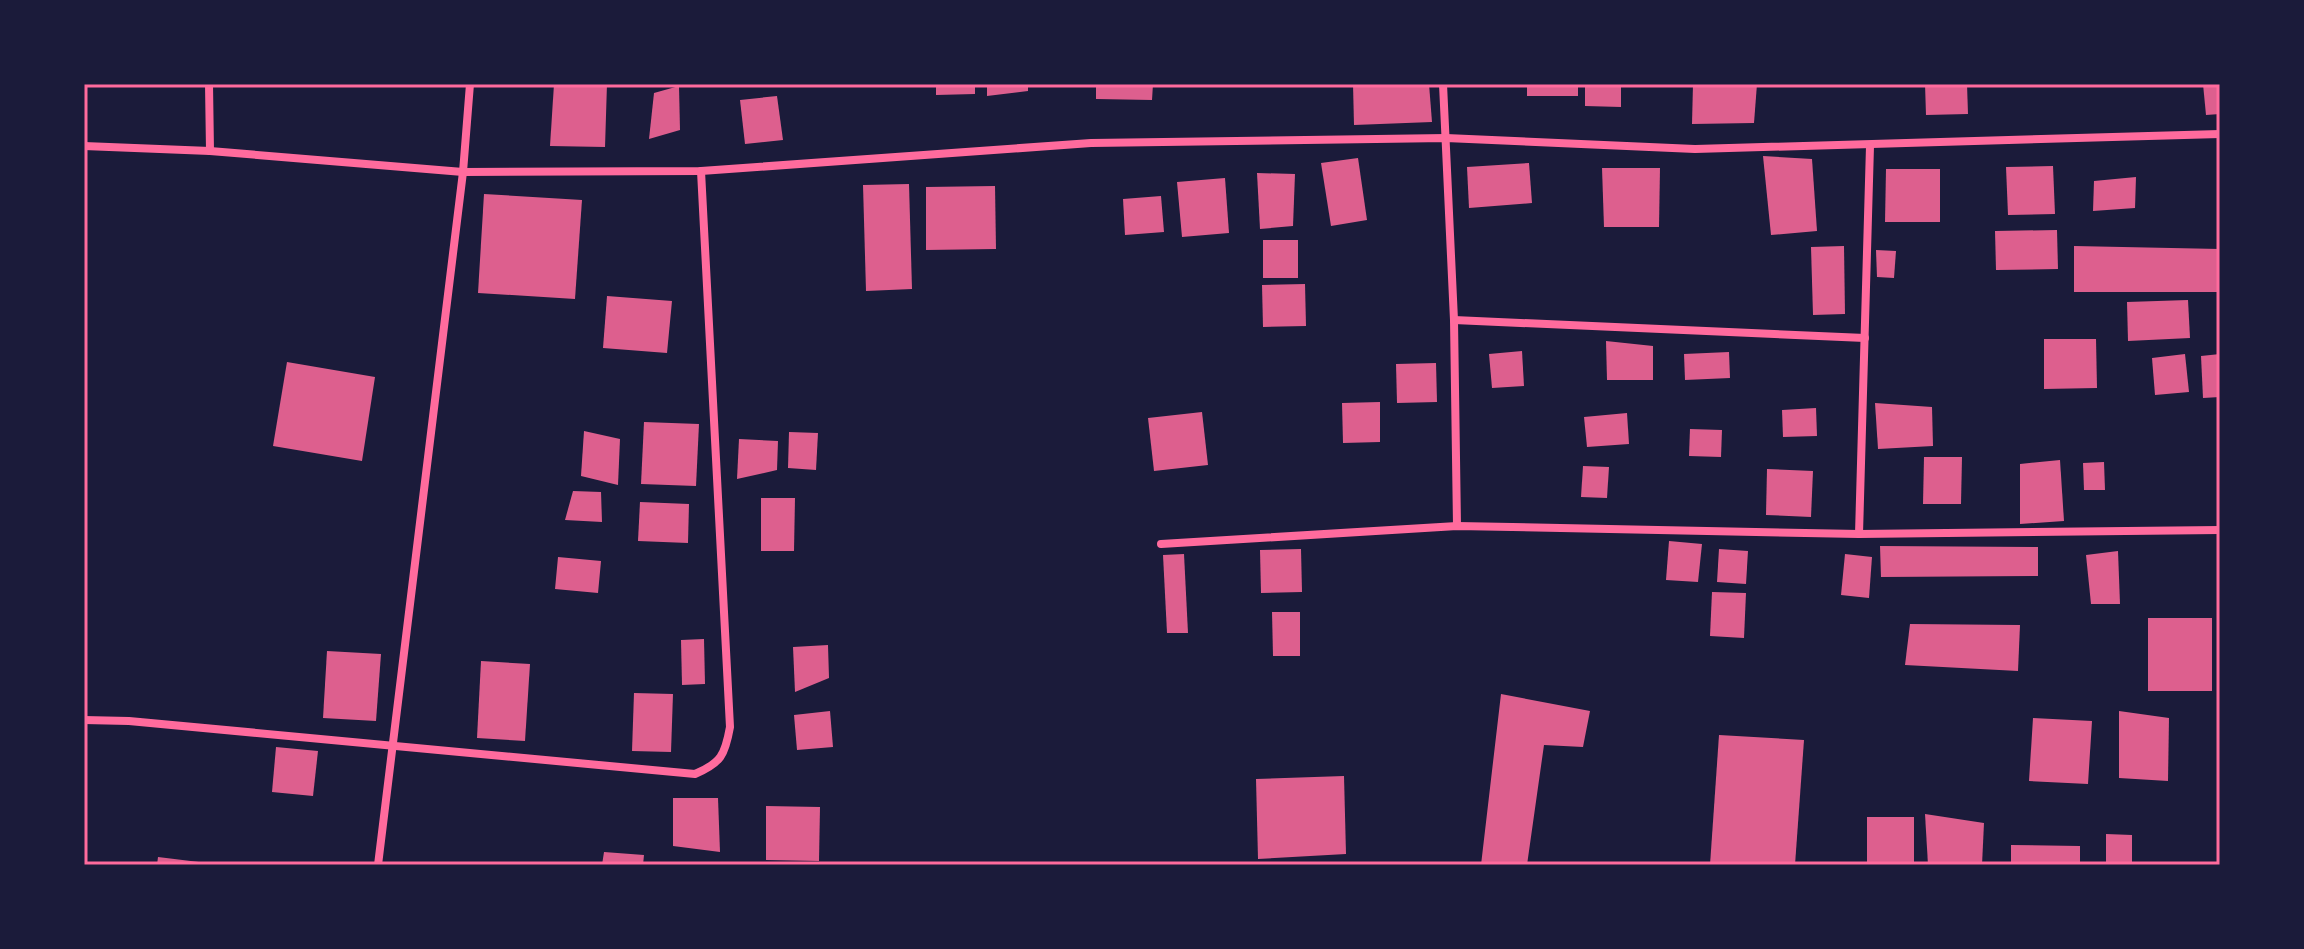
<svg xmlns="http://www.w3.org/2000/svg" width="2304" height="949" font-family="'DejaVu Sans',sans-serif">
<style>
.building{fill:#dd5f8e}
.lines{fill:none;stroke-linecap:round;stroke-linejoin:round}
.minor{stroke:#ff6b9d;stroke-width:8}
.neatline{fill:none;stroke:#ff6b9d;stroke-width:3}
</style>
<rect width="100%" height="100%" fill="#1b1b3a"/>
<g class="building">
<polygon points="554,84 607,84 605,147 550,146"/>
<polygon points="936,84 975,84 975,94 936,95"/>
<polygon points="987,84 1028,84 1028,91 987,96"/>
<polygon points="1096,84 1153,84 1152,100 1096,99"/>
<polygon points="1353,84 1429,84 1432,122 1354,125"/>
<rect x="1527" y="84" width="51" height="12"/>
<polygon points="1585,84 1621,84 1621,107 1585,106"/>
<polygon points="1693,84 1757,84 1754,123 1692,124"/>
<polygon points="1925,84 1967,84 1968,114 1926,115"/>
<polygon points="2203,84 2220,84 2220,114 2206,115"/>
<polygon points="679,86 680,130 649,139 654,93"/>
<polygon points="777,96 783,140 745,144 740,100"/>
<polygon points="1763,156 1812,159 1817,231 1771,235"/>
<polygon points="1358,158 1367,220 1331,226 1321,163"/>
<polygon points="1529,163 1532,203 1469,208 1467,167"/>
<polygon points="2053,166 2055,214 2008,215 2006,167"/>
<polygon points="1602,168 1660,168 1659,227 1604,227"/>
<polygon points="1886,169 1940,169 1940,222 1885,222"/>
<polygon points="1257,173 1295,174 1293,226 1260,229"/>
<polygon points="2136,177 2135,208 2093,211 2094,181"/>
<polygon points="1225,178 1229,233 1182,237 1177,182"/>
<polygon points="909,184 912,289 866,291 863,185"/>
<polygon points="995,186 996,249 926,250 926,187"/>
<polygon points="484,194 582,200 575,299 478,293"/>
<polygon points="1161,196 1164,232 1125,235 1123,199"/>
<polygon points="2057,230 2058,269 1996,270 1995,231"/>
<rect x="1263" y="240" width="35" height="38"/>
<polygon points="1844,246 1845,314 1813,315 1811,247"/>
<polygon points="2074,246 2220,249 2220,292 2074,292"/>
<polygon points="1876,250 1896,251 1894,278 1877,277"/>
<polygon points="1305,284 1306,326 1263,327 1262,285"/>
<polygon points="607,296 672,301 667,353 603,348"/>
<polygon points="2188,300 2190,338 2128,341 2127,302"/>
<polygon points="2044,339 2096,339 2097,388 2044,389"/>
<polygon points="1606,341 1653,346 1653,380 1607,380"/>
<polygon points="1522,351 1524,386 1492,388 1489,354"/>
<polygon points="1729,352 1730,378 1685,380 1684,354"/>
<polygon points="2185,354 2189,392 2155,395 2152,358"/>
<polygon points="2220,354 2220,397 2203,398 2201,356"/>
<polygon points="287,362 375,377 362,461 273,446"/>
<polygon points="1436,363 1437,402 1397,403 1396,364"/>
<polygon points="1380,402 1380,442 1343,443 1342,403"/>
<polygon points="1875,403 1932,407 1933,446 1878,449"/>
<polygon points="1816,408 1817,436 1783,437 1782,410"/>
<polygon points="1202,412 1208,465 1154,471 1148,418"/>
<polygon points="1627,413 1629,444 1587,447 1584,417"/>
<polygon points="644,422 699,424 696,486 641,484"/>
<polygon points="1690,429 1722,430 1721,457 1689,456"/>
<polygon points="584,431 620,439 618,485 581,476"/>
<polygon points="789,432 818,433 816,470 788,468"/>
<polygon points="739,439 778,441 777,470 737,479"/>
<polygon points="1924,457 1962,457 1961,504 1923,504"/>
<polygon points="2060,460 2064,521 2020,524 2020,464"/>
<polygon points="2104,462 2105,490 2084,490 2083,463"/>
<polygon points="1583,466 1609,467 1607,498 1581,497"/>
<polygon points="1767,469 1813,471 1811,517 1766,515"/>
<polygon points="573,491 601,492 602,522 565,520"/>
<polygon points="761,498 795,498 794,551 761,551"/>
<polygon points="640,502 689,504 688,543 638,541"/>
<polygon points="1669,541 1702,544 1698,582 1666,580"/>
<polygon points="1880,546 2038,547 2038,576 1881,577"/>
<polygon points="1301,549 1302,592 1261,593 1260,550"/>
<polygon points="1719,549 1748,551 1746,584 1717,582"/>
<polygon points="2118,551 2120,604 2091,604 2086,555"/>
<polygon points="1184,554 1188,633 1167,633 1163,555"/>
<polygon points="1845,554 1872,557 1869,598 1841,595"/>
<polygon points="558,557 601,561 598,593 555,589"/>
<polygon points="1712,592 1746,593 1744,638 1710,636"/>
<polygon points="1272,612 1300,612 1300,656 1273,656"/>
<rect x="2148" y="618" width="64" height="73"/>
<polygon points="1910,624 2020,625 2018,671 1905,665"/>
<polygon points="704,639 705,684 682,685 681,640"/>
<polygon points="828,645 829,678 795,692 793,647"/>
<polygon points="327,651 381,654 376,721 323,718"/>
<polygon points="481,661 530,664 525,741 477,738"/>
<polygon points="634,693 673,694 671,752 632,751"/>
<polygon points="1501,694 1590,711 1583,747 1544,745 1527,865 1481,865"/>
<polygon points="830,711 833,747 797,750 794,715"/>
<polygon points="2119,711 2169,718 2168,781 2119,778"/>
<polygon points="2033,718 2092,721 2088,784 2029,781"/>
<polygon points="1719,735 1804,740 1795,865 1710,865"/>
<polygon points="276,747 318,751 313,796 272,792"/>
<polygon points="1344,776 1346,854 1258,859 1256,779"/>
<polygon points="673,798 718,798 720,852 673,846"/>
<polygon points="766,806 820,807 819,861 766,860"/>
<polygon points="1925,814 1984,823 1982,865 1928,865"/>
<rect x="1867" y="817" width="47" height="48"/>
<polygon points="2106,834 2132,835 2132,865 2106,865"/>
<polygon points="2011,845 2080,846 2080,865 2011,865"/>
<polygon points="604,852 644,855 643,865 602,865"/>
<polygon points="158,857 207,863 207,865 157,865"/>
</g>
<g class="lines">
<g class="minor">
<polyline points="209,84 210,151"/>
<polyline points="1443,84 1454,320 1457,526"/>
<polyline points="84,146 210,151 463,172 701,171 1091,143 1446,138 1695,149 2220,134"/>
<polyline points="1454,320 1865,338"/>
<polyline points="1859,534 1870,146"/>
<polyline points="1161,544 1457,526 1859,534 2220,530"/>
<path d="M84 720 129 721 695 774C721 763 725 755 730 727L701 171"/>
<polyline points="378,865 463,172 470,84"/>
</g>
</g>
<rect width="2304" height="949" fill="none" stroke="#1b1b3a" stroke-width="172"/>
<rect x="86" y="86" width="2132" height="777" class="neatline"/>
</svg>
